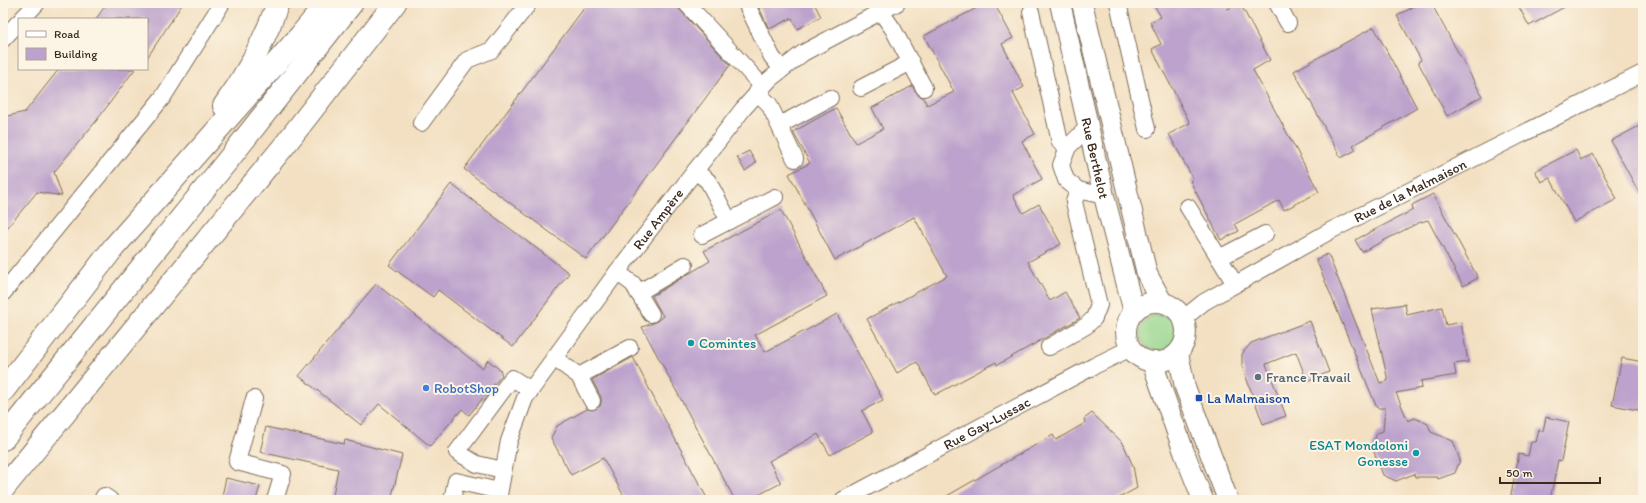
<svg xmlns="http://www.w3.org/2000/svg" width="1646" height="503" font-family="Itim,sans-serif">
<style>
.green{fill:#94d58d;stroke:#688056}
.building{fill:#bca2cc}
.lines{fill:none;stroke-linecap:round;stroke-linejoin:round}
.minor-casing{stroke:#7b6a57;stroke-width:18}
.major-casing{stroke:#7b6a57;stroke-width:22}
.highway-casing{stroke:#7b6a57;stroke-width:24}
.minor{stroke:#fff;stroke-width:16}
.major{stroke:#fff;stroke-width:20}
.highway{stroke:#fff;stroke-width:22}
.culture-dot{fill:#0f9aa8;stroke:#fcf5e5;stroke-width:1.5}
.service-dot{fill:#5c6f8a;stroke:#fcf5e5;stroke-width:1.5}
.shop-dot{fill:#3f7fe0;stroke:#fcf5e5;stroke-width:1.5}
.transit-dot{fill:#1a4fb4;stroke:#fcf5e5;stroke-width:1.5}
.labels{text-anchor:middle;stroke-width:4;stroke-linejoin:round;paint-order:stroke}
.street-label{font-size:14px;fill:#3b2a1e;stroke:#fcf5e5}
.culture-label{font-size:14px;fill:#0d838f;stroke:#fcf5e5;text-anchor:start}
.service-label{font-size:14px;fill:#4e5e75;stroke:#fcf5e5;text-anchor:start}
.shop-label{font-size:14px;fill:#366cbe;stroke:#fcf5e5;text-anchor:start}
.transit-label{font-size:14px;fill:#164399;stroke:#fcf5e5;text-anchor:start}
</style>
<rect width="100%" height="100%" fill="#fcf5e5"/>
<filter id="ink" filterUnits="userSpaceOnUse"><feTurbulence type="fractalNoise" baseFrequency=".025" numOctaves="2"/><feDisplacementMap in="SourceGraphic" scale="8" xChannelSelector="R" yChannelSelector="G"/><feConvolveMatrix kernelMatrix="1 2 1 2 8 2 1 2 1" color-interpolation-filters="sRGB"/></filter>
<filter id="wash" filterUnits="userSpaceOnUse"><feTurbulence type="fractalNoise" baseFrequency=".012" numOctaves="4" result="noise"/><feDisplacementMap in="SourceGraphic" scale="16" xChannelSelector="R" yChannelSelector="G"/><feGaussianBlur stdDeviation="0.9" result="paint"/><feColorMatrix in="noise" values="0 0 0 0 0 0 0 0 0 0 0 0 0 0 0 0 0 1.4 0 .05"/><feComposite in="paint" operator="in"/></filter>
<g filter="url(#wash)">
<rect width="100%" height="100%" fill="#f3e0c2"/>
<circle class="green" cx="1158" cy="333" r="18"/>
<g id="blocks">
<g class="building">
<polygon points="107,3 183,3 147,58 147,19 96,19"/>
<polygon points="588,3 677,3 679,9 730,65 586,259 464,169"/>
<polygon points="757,3 814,3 821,17 797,29 792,18 769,29"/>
<polygon points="986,3 994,3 1013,38 1002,44 1024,87 1013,93 1035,134 1022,141 1042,179 1013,195 1023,213 1039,204 1061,244 1028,262 1050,301 1065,292 1080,318 997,365 996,362 935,395 917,362 897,373 867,319 947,276 914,217 835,260 789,174 810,163 793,132 836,108 856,143 883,129 872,108 912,86 919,96 923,97 927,105 954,92 924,36"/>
<polygon points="1153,3 1224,3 1228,9 1240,3 1270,60 1253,70 1319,192 1284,210 1279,200 1235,224 1239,231 1221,240 1190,181 1193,179 1169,134 1190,123 1152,49 1161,44 1150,22 1161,17"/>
<polygon points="1420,3 1431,3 1482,96 1447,116 1418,62 1421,60 1397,16"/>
<polygon points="1517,3 1572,3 1529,26"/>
<polygon points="1374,27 1417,108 1353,145 1356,150 1341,158 1294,71"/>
<polygon points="59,69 135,69 97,120 54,172 62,196 37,192 3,233 3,117 25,112"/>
<polygon points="1643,124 1643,200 1611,141"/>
<polygon points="1576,150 1581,160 1593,154 1617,199 1574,222 1550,178 1541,182 1535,171"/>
<polygon points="749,151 756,163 745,171 737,157"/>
<polygon points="451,184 569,273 513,347 438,290 433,297 389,265"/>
<polygon points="1433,194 1478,278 1463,286 1428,220 1418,223 1362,252 1355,240 1413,210 1412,205"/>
<polygon points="781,210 827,296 755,335 765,352 837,314 883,400 862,411 873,432 830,455 818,434 769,461 781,483 749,500 735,500 642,327 656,322 663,316 652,296 710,261 704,251"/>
<polygon points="1328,254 1380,383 1388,381 1372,309 1405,304 1407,315 1442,307 1446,325 1461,322 1468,362 1454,364 1456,375 1421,381 1422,388 1396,393 1408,421 1415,418 1428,424 1431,432 1453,441 1460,460 1455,473 1438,479 1437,477 1415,477 1414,474 1396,481 1383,475 1372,447 1377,433 1383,431 1385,408 1377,408 1316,259"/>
<polygon points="376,284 482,368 488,360 500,370 502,375 469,415 462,409 430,446 379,404 361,425 299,376"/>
<polygon points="1310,321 1329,372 1307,381 1296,352 1266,364 1286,416 1263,424 1242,366 1242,354 1251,343"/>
<polygon points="633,357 667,424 708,500 626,500 603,458 571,475 551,438 557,426 587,409 592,410 600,406 601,402 601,397 592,380"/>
<polygon points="1622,358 1643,362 1643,411 1612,405"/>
<polygon points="1092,413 1123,443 1133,466 1137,488 1115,500 940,500 1053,435 1056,440 1085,423 1084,419"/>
<polygon points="1546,417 1569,422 1561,461 1558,460 1550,500 1510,500 1519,454 1528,456 1531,442 1536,442 1539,430 1543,431"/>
<polygon points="266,427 344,444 345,440 402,455 391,500 332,500 338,469 260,452"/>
<polygon points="226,478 260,486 256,500 221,500"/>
</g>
</g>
</g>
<g filter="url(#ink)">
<use href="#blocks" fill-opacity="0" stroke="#7b6a57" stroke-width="1"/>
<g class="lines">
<defs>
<g id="minor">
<polyline points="686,3 763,87"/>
<polyline points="746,3 772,57 782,69"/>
<polyline points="877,3 881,12 893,29 924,88"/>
<polyline points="1118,3 1147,129"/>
<polyline points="1277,3 1288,23"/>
<polyline points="1031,12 1060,142 1068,147"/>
<polyline points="22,19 37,3"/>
<polyline points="3,39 19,22"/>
<polyline points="861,88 911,62"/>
<polyline points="757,92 769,104 795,159"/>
<polyline points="421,123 467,60 492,50 529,3"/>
<polyline points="780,125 830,98"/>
<polyline points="1088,127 1068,147 1061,165 1066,180 1078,190 1104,196"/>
<polyline points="695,171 708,181 729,221"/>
<polyline points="1188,207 1235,284"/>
<polyline points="702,235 775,197"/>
<polyline points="1219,258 1265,234"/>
<polyline points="617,272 633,284 651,314"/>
<polyline points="3,293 163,97 222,3"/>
<polyline points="638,293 685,265"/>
<path id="s1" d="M1184 318 1204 302 1330 231 1643 73"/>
<polyline points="1049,347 1086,326 1094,318 1099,305 1074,202 1078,190"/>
<polyline points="554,358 579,376 630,348"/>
<polyline points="579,376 592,401"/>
<polyline points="254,399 237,462 283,474 275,500"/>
<polyline points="503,470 477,464 457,452 512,378 531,390"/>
<polyline points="102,500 104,496 110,500"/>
<polyline points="452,500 456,481 499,491"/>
<path id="s2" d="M498 500 509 441 525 398 617 272 743 109 770 79 803 53 897 3"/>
<path id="s3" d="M843 500 1094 366 1131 348"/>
</g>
<g id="major">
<path id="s4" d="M1060 3 1104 196 1134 312"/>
<polyline points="1082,3 1147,274 1162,302"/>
<circle cx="1156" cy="332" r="30"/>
<polyline points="1178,353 1185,387 1228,500"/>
<polyline points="1152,362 1184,452 1203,500"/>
</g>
<g id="highway">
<path d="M224 106C247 75 265 39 278 3"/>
<polyline points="3,391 114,247 300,36 327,3"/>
<polyline points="3,439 228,160 352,3"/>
<polyline points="3,489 284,146 395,3"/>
</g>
</defs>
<use href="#minor" class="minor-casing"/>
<use href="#major" class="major-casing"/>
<use href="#highway" class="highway-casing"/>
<use href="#minor" class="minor"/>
<use href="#major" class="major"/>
<use href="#highway" class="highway"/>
</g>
</g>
<g class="culture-dot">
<circle cx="691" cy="343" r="4"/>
<circle cx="1416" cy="453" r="4"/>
</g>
<circle class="service-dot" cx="1258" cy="377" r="4"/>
<circle class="shop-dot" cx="426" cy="388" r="4"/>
<rect class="transit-dot" x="1195" y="394" width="8" height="8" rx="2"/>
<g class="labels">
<g class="street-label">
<text dy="5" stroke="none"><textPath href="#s4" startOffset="159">Rue Berthelot</textPath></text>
<text dy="5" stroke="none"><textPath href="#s1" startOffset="260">Rue de la Malmaison</textPath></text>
<text dy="5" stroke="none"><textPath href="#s2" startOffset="329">Rue Ampère</textPath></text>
<text dy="5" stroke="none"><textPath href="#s3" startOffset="163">Rue Gay-Lussac</textPath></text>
</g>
<g class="culture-label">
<text x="699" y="348">Comintes</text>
<text x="1408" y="450" text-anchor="end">ESAT Mondoloni<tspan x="1408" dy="16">Gonesse</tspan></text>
</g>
<g class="service-label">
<text x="1266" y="382">France Travail</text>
</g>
<g class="shop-label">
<text x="434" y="393">RobotShop</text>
</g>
<g class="transit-label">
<text x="1207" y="403">La Malmaison</text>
</g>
</g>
<rect width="1646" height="503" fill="none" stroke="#fcf5e5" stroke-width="16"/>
<rect x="18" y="18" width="130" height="52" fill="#fcf5e5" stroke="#afa495"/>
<rect x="26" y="31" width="20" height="6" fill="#ffffff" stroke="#afa495"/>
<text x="54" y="38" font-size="12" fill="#3b2a1e">Road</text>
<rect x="26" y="48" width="20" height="12" fill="#bca2cc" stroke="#afa495"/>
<text x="54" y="58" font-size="12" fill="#3b2a1e">Building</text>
<path d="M1500 477v6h100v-6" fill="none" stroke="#3b2a1e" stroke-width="2"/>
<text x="1506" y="477" font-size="12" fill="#3b2a1e" stroke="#fcf5e5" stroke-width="3" paint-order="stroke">50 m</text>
</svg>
